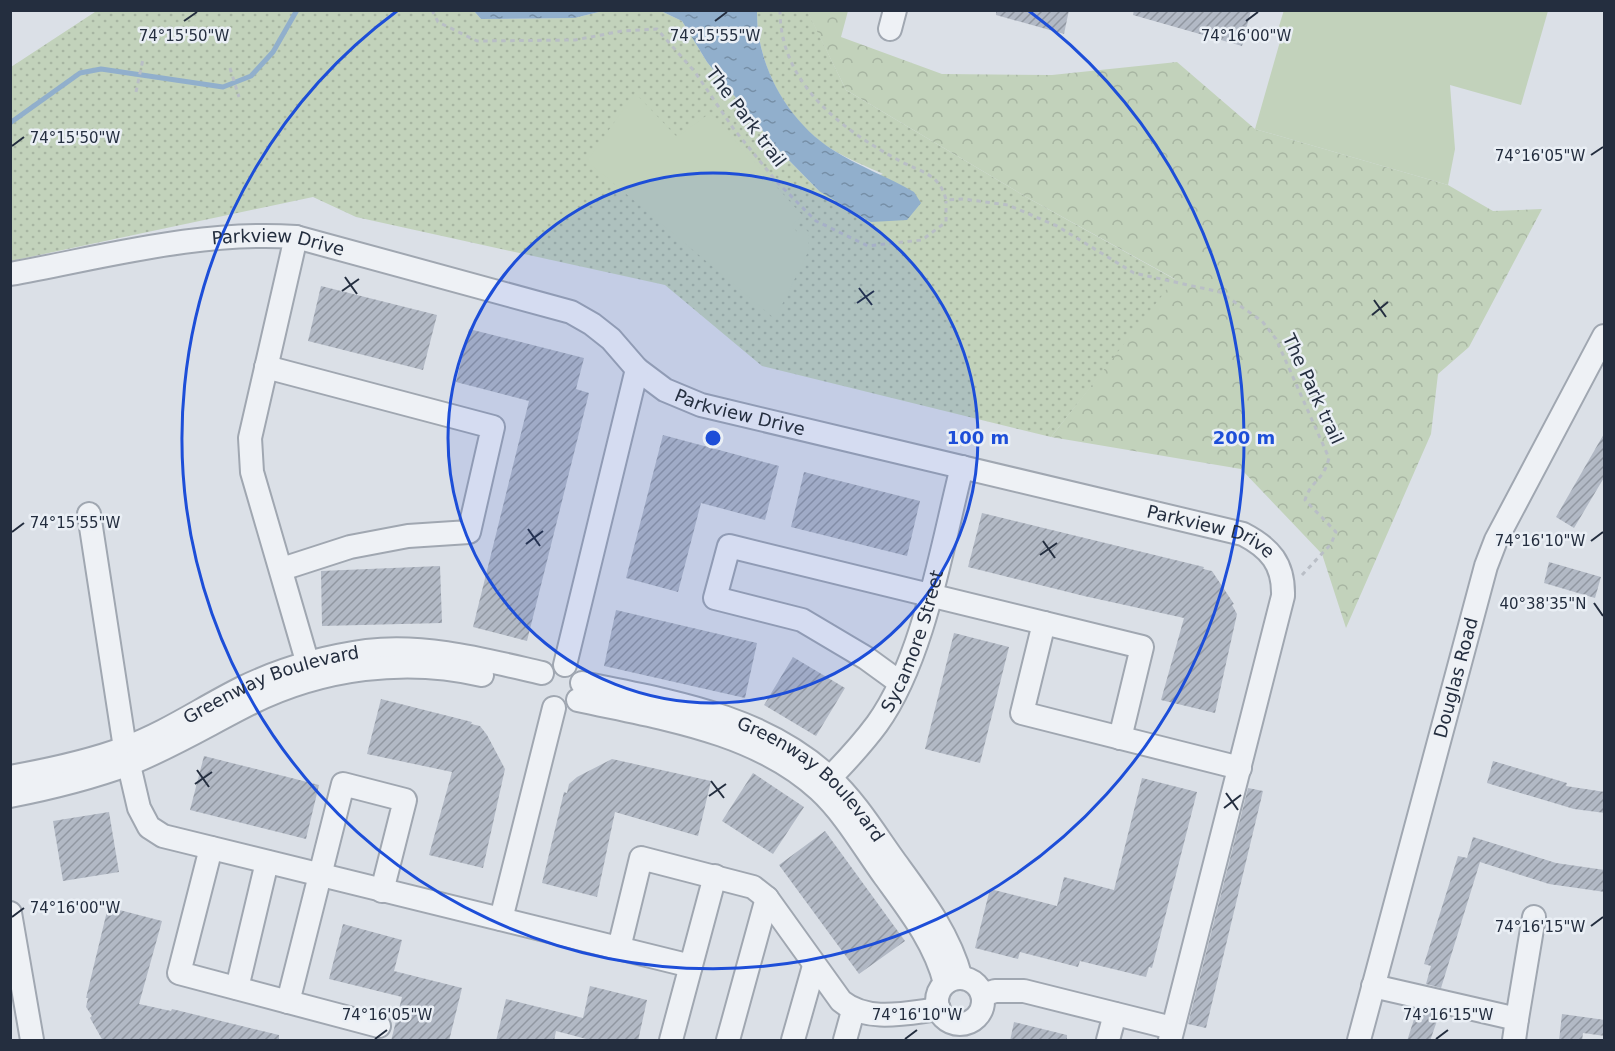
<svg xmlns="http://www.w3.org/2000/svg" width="1615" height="1051" font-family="'DejaVu Sans',sans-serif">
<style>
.grass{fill:url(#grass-dots)}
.forest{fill:url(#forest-crowns)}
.park{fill:#c2d2bb}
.water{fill:url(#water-ripples)}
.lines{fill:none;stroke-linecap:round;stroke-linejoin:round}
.stream{stroke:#91afcc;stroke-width:5}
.building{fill:url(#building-hatch)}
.minor-casing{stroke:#a0a7b1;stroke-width:26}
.path{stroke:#b9bec6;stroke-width:3;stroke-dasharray:4.5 4.5;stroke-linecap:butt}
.minor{stroke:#eef1f5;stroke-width:22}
.ticks{fill:none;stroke:#242e3f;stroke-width:2}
.ring{fill:none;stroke:#1d4ed8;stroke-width:3}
.labels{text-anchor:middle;stroke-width:5;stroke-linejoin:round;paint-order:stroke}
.street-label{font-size:18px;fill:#242e3f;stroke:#eaeff5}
.ticks-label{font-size:15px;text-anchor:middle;fill:#242e3f;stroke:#eaeff5;stroke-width:5;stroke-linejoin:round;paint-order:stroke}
.centre{fill:#1d4ed8;stroke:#eaeff5;stroke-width:3}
.ring-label{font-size:18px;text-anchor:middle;font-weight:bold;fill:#1d4ed8;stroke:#eaeff5;stroke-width:5;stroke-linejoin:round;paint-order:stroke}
</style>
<defs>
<pattern id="grass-dots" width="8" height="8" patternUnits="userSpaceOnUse" patternTransform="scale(1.5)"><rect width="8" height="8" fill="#c2d2bb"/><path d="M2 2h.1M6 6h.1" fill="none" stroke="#a7b5a2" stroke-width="1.8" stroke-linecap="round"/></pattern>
<pattern id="forest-crowns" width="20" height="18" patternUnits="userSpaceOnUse" patternTransform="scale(1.5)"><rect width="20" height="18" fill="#c2d2bb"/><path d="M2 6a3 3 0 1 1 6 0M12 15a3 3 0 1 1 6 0" fill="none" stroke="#a7b5a2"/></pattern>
<pattern id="water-ripples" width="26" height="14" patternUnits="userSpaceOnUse" patternTransform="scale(1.5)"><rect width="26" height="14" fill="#91afcc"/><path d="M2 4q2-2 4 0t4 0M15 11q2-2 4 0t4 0" fill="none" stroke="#768fa7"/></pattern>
<pattern id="building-hatch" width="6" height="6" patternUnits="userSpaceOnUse" patternTransform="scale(1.5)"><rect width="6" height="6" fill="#b2b9c5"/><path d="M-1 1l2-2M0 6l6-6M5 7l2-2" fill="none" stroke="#9197a1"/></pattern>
</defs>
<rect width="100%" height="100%" fill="#dbe0e7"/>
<path class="grass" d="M98 10H473L481 19 574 18 603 11H661L682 21 707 62 776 147 819 191 883 174C866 166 848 159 833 150 787 122 756 64 757 11L807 10 846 90 1028 198 1176 280 1051 437 762 366 665 285 356 217 313 197 11 261V67Z"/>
<polygon class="forest" points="807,11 848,11 841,37 942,74 1052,75 1177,62 1255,129 1448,185 1493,211 1542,209 1469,347 1438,374 1431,434 1346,628 1322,554 1241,469 1051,437 1175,279 1028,198 846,90"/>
<g class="park">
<polygon points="1284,10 1548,10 1548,11 1521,105 1450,85 1455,149 1448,185 1255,129 1281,38 1276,36"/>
<polygon points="635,93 677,137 710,113 802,215 792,226 798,233 804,227 809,233 808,252 775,319 587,161"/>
</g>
<g class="water">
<polygon points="474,11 603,11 574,18 481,19"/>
<path d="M661 11H757C756 64 787 121 833 150 858 166 888 177 914 192L921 203 907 220 871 222 819 191 776 147 707 62 682 21Z"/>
</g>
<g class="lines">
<polyline class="stream" points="10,123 80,73 101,69 223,87 251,76 273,52 297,10"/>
</g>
<g class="building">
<polygon points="996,10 1069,10 1064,34 996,15"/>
<polygon points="1134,10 1251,10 1242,46 1133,15"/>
<polygon points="321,286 437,315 423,370 308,341"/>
<polygon points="469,329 584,358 576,389 589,393 527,641 473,627 529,401 456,382"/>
<polygon points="1605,432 1605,476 1574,528 1556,517"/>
<polygon points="663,435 779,466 765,520 701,503 678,592 626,578"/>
<polygon points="804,472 920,501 907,556 791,527"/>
<polygon points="982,513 1204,567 1203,569 1212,571 1234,604 1232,605 1237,614 1215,713 1161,700 1184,618 1084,596 968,567"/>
<polygon points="1549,562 1601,577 1595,598 1544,583"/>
<polygon points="440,566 442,623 322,626 321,571"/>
<polygon points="616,610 757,643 745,698 604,666"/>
<polygon points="954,633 1009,647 980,763 925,749"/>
<polygon points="793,657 845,688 816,736 764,705"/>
<polygon points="381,699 472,722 471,724 480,726 487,735 505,769 483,868 429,855 452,772 367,754"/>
<polygon points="204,756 319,785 306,839 190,810"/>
<polygon points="612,759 711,781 698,836 615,812 597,897 542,883 564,792 567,793 569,784 577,777"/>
<polygon points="1493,761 1567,783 1566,786 1605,792 1605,813 1574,809 1487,783"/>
<polygon points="753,773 804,807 773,854 722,821"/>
<polygon points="1142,778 1197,792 1152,968 1149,967 1146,977 1080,961 1078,967 1020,952 1018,959 975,948 990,889 1057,906 1064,877 1114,890"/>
<polygon points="1248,788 1263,791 1206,1028 1188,1024"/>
<polygon points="109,812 119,872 63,881 53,821"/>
<polygon points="825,831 905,941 859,974 779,865"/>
<polygon points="1473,837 1556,863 1605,870 1605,892 1549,884 1480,862 1441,988 1426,984 1431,966 1424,964 1458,856 1467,858"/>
<polygon points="108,907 162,921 139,1004 171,1011 172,1009 279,1035 279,1041 103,1041 90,1018 92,1016 86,1007 88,998 86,998"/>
<polygon points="343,924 402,940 394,971 462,988 449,1041 391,1041 402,997 329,979"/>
<polygon points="590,986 647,1000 638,1041 594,1041 556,1031 554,1041 496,1041 506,999 583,1018"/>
<polygon points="1417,1010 1439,1015 1430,1041 1407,1041"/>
<polygon points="1562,1014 1605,1020 1605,1036 1583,1033 1582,1041 1559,1041"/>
<polygon points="1014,1022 1067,1035 1067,1041 1010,1041"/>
</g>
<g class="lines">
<defs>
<g id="minor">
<polyline points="890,29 895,10"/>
<polyline points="296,237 250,438 252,472 312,678"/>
<path id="s1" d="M10 274C104 257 201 230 296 237L571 312 592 324 611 339 637 369 665 390 701 405 1243 534C1270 548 1284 564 1283 596L1170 1040"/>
<polyline points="266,367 493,427 469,532 408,536 350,547 282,569"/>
<polyline points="89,514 125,748 139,808 149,827 163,836 691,966"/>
<polyline points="1044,623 1022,713 1240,768"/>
<polyline points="565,665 637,369"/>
<polyline points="899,682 866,658 802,620 715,598 729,546 1142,647 1120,738"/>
<path id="s2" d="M582 683C669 701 763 715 830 778 855 801 874 832 894 860 921 897 949 933 961 978"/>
<path d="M578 700C660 718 755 731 819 790 845 814 864 848 885 877 909 910 935 943 945 983"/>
<path id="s3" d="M10 777C49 770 88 762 125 748 166 733 202 708 242 688 281 669 324 657 367 651 426 644 485 660 542 673"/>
<path id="s4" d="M819 789C839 769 860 747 877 724 924 659 942 545 962 467"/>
<path d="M10 796C51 788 91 778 129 764 172 747 211 723 251 703 322 668 405 657 482 675"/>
<polyline points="211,848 179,973 379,1026"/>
<polyline points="10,913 32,1040"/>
<polyline points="501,919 554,708"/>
<path d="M619 948 641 858 753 887 767 898 841 1001C868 1023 906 1013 939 1009"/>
<circle cx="960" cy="1001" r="23"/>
<polyline points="1373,986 1517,1019 1534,917"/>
<polyline points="237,988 267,862"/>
<polyline points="983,995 995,991 1024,991 1172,1028"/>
<polyline points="288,1002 343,784 405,800 382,891"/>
<polyline points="671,1040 715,876"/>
<polyline points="728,1040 767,898"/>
<polyline points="793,1040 814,966"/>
<polyline points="845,1040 853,1011"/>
<polyline points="1108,1040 1115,1014"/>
<path id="s5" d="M1359 1040 1486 566 1496 540 1604 336"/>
<polyline points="1514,1040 1517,1019"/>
</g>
</defs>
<use href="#minor" class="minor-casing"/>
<g class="path">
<polyline points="432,10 438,22 477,41 575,40 622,31 657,29 695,72 733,128 776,181 816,221 868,246 922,240 946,222 946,201"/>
<path d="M780 10C780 84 841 129 900 161 921 172 940 174 946 200L963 199 1008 205 1057 226 1134 273 1220 292 1262 321 1276 339 1329 458C1323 482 1311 480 1305 500L1336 532 1331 544 1302 575"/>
<polyline points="230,68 239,97"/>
<polyline points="136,92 143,59"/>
</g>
<use href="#minor" class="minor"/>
</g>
<path class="ticks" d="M184 21 197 12M715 21 727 12M1246 21 1258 12M12 146 24 137M1591 155 1603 147M345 277 357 294M859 288 872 305M342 291 359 279M1374 300 1386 317M857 303 874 291M1372 315 1388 302M528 529 540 546M12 532 24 523M1043 541 1055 558M1591 541 1603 532M526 544 543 531M1040 555 1057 543M1594 603 1603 616M197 770 209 787M711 781 724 798M195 784 212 772M1226 793 1238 810M709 796 726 784M1224 808 1241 795M12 917 24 908M1591 926 1603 917M375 1039 387 1030M905 1039 917 1030M1436 1039 1448 1030"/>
<circle cx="713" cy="438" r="265" fill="#1d4ed8" fill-opacity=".12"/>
<g class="ring">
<circle cx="713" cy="438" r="265"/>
<path d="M1029 11A531 531 0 1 1 397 11"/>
</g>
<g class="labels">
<g class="street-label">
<text transform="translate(746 117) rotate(53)" y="6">The Park trail</text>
<text dy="6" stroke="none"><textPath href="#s1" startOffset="272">Parkview Drive</textPath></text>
<text transform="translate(1313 389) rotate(65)" y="6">The Park trail</text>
<text dy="6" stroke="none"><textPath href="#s1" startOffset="776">Parkview Drive</textPath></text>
<text dy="6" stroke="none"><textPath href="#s1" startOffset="1262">Parkview Drive</textPath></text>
<text dy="6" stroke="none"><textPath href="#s4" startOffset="178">Sycamore Street</textPath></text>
<text dy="6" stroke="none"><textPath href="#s5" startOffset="375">Douglas Road</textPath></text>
<text dy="6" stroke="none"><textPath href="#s3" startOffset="279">Greenway Boulevard</textPath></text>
<text dy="6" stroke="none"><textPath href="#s2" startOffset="255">Greenway Boulevard</textPath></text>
</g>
</g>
<g class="ticks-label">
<text x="184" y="41">74°15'50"W</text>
<text x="715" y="41">74°15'55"W</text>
<text x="1246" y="41">74°16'00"W</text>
<text x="75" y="143">74°15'50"W</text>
<text x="1540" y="161">74°16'05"W</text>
<text x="75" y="528">74°15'55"W</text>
<text x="1540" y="546">74°16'10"W</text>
<text x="1543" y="609">40°38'35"N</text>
<text x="75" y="913">74°16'00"W</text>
<text x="1540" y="932">74°16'15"W</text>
<text x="387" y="1020">74°16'05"W</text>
<text x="917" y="1020">74°16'10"W</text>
<text x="1448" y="1020">74°16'15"W</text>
</g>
<circle cx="713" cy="438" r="9" class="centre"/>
<g class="ring-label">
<text x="978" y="444">100 m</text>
<text x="1244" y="444">200 m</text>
</g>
<rect width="1615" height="1051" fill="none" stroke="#242e3f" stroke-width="24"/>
</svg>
